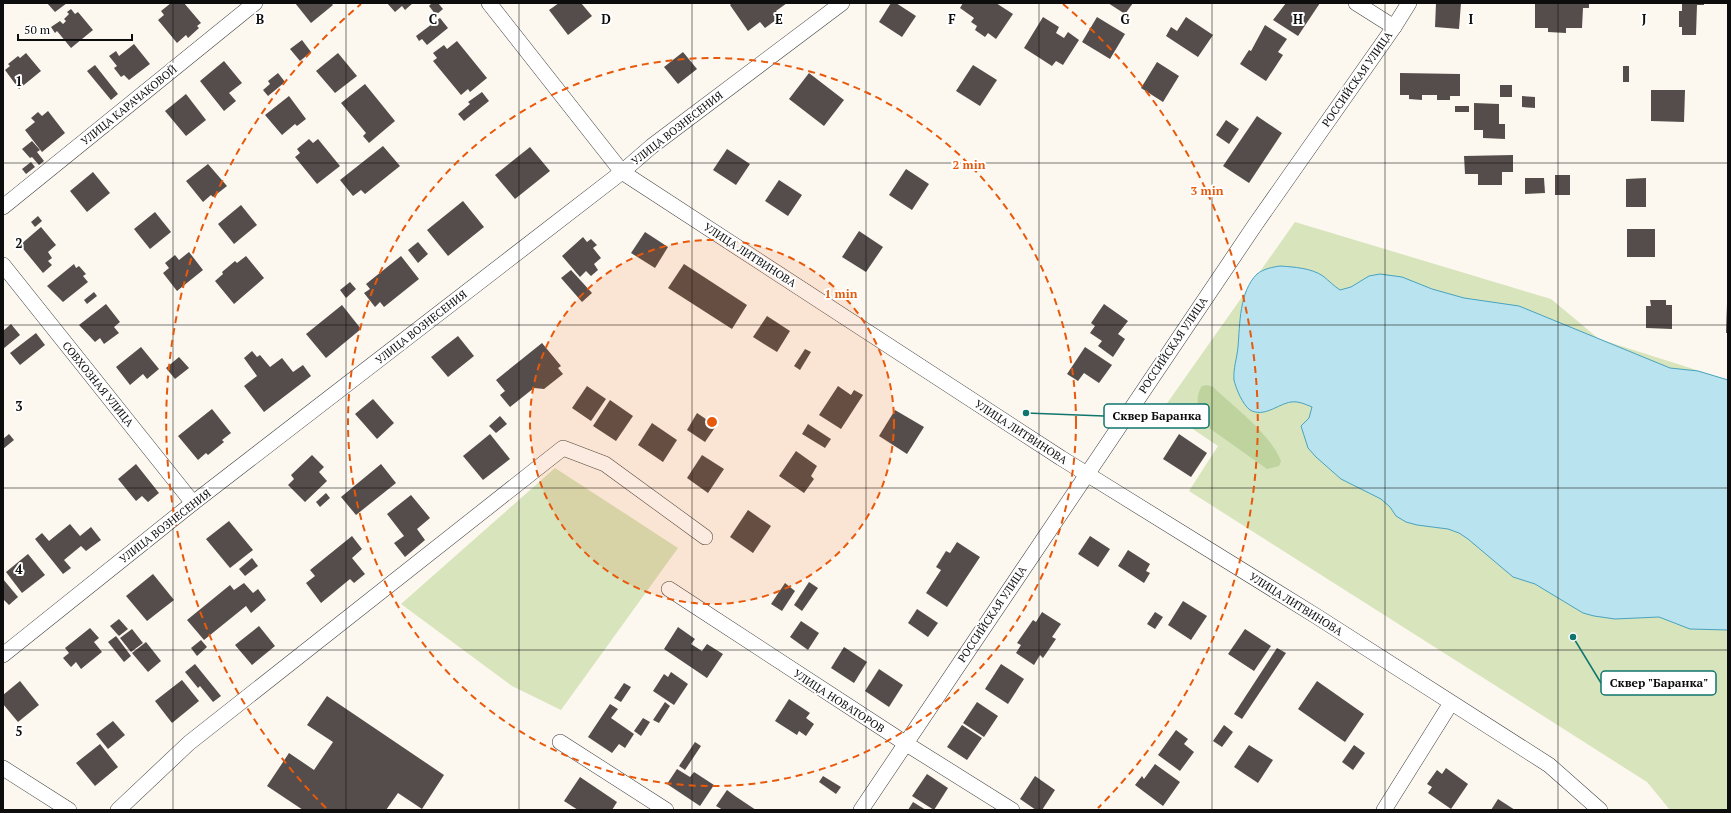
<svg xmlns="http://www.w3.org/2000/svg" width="1731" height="813" font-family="'PT Serif',serif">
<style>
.green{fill:#d7e4bc}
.forest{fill:#bed39d}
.water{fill:#b9e4ef;stroke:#48a2bf}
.building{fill:#554d4b}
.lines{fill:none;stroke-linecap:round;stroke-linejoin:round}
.minor-casing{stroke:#404040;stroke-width:16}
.minor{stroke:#fff;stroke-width:15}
.grid{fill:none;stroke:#0d0d0d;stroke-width:1;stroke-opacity:0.55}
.ring{fill:none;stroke:#e8590c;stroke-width:2;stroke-dasharray:7 5}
.labels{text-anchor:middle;stroke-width:4;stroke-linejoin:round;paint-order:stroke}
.street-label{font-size:11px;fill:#0d0d0d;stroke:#fff}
.grid-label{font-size:13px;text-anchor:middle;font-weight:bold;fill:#0d0d0d;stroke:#fff;stroke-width:4;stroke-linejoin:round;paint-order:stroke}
.centre{fill:#e8590c;stroke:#fff;stroke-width:2}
.ring-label{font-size:12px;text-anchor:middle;font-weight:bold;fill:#e8590c;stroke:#fff;stroke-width:4;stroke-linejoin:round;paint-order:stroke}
.leader{fill:none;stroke:#0f766e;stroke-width:1.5}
.callout-dot{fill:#0f766e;stroke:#fff;stroke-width:1.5}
.callout{fill:#fff;stroke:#0f766e;stroke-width:1.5}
.callout-label{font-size:12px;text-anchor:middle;font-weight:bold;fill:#0d0d0d}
</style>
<rect width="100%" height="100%" fill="#fdf8ef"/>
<g class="green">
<polygon points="1295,222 1551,299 1599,339 1728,380 1728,810 1670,810 1647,782 1189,491 1218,446 1163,409"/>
<polygon points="555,468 678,548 561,710 512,686 401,604"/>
</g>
<path class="forest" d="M1207 385 1213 387C1236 409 1268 431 1281 461L1279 466 1267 469 1205 425C1198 413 1194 398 1202 386Z"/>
<path class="water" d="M1280 266C1294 267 1311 268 1323 276 1329 281 1334 286 1340 290L1351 287 1369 276 1380 274 1402 277 1432 289 1464 298 1519 306 1670 368 1698 371 1728 380V630L1690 629 1659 617 1615 619 1594 616 1583 613 1535 584 1513 577 1468 539 1459 533 1448 529 1417 525 1406 522 1396 516 1390 507 1381 499 1341 479 1316 457 1308 448 1301 426 1309 418 1312 407C1305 404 1298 401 1291 402 1278 404 1264 418 1250 410 1243 405 1236 389 1234 380 1233 369 1237 358 1238 347 1240 324 1239 292 1257 274 1263 269 1273 267 1280 266Z"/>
<g class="building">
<polygon points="47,3 67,3 55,12"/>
<polygon points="171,3 177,4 184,3 201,23 197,26 199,28 188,38 186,35 177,43 158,20 164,15 161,11"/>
<polygon points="295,3 331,3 333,5 311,23"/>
<polygon points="387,3 413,3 405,10 402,6 395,12"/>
<polygon points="432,3 438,3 443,9 436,15 429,6"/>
<polygon points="559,3 581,3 592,16 568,35 549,10"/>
<polygon points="732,3 787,3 776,11 780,17 765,28 760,22 748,31 730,5"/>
<polygon points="891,3 896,3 916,16 902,37 879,22"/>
<polygon points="963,3 996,3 1013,14 996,39 988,33 985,37 975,30 977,26 971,22 974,18 960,8"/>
<polygon points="1108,3 1133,3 1125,14"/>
<polygon points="1286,3 1320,3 1298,36 1273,20"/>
<polygon points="1436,3 1461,3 1459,29 1435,27"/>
<polygon points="1535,3 1589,3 1589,8 1583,8 1582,28 1566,28 1566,33 1548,32 1548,28 1535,28"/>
<polygon points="1682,3 1704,3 1704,5 1697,5 1696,35 1682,35 1682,27 1679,27 1679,11 1682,11"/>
<polygon points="71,9 75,14 78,12 93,30 71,48 57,31 55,33 51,27 60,21 63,24 66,21 64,19 69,14 67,12"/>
<polygon points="1043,17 1059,27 1056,33 1064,38 1068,32 1079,40 1063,65 1056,61 1052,66 1024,48"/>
<polygon points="1097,17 1125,34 1110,59 1082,42"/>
<polygon points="1186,17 1213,35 1198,57 1166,36 1171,27 1177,31"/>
<polygon points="440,18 448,28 427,45 422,39 419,41 416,36"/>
<polygon points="1265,25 1287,39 1278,52 1283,55 1266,81 1240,64 1249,50 1251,51"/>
<polygon points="302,40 311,52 300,61 290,49"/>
<polygon points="457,41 487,78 470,92 468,89 461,95 433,61 437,58 433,53 444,45 447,49"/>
<polygon points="134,44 150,64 129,80 124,75 121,77 114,68 117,66 109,56 116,51 119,56"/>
<polygon points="683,52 697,69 678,84 664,67"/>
<polygon points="26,53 41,71 19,89 5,70 10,66 8,64 18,56 20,58"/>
<polygon points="338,53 357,76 335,93 316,71"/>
<polygon points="224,61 242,83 229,93 236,101 224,111 200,81"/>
<polygon points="1157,62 1179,76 1163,102 1141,88"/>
<polygon points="95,65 118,94 111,100 87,71"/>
<polygon points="973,65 997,80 980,106 956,91"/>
<rect x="1623" y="66" width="6" height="16"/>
<polygon points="278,73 285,82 268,96 263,90 270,84 268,81"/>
<polygon points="809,73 844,100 824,126 789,99"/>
<polygon points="1400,73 1460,74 1460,96 1450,96 1450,100 1437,100 1437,95 1422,95 1422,100 1409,99 1409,95 1400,95"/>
<polygon points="365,84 395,121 369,143 363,136 366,133 341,103"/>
<rect x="1500" y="85" width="12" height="12"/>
<polygon points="1651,90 1685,90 1684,122 1651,121"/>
<polygon points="482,92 489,101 464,121 458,114 470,104 468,102"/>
<polygon points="186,94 206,120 186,136 165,111"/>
<polygon points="289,96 306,119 297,126 295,124 282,135 265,115"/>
<polygon points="1522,96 1535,97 1535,108 1522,107"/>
<polygon points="1474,103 1499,104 1499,124 1505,124 1505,139 1483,138 1483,130 1474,130"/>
<rect x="1455" y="106" width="14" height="6"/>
<polygon points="48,111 65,133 42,152 25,130 35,122 31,118 38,112 42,116"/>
<polygon points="1257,116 1282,133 1249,183 1223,166"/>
<polygon points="1226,120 1239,129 1229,144 1216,135"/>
<polygon points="309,139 313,143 318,139 340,166 317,184 295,157 300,153 297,149"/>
<polygon points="32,141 40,150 37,152 44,161 39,165 32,157 30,158 22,149"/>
<polygon points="383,146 400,166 365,194 361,190 353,196 340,180"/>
<polygon points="530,147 550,171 515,199 495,175"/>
<polygon points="727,149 750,164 736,185 713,170"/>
<polygon points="1513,155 1513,172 1502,172 1502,185 1478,185 1478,174 1465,174 1464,156"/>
<polygon points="31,162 35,167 26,174 22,169"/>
<polygon points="208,164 227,186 213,197 211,195 203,202 186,181"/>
<polygon points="906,169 929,184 912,210 889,195"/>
<polygon points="93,172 110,193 87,212 70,191"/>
<rect x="1555" y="175" width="15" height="20"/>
<polygon points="1525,178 1544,178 1545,193 1525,194"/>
<polygon points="1646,178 1646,207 1626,207 1626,179"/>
<polygon points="779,180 802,195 788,216 765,201"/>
<polygon points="463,201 484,227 448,256 427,230"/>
<polygon points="241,205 257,225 234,244 218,224"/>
<polygon points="155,212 171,232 150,249 134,229"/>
<polygon points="38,216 42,221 35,227 31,222"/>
<polygon points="41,227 56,245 48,252 52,258 48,261 52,265 43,273 20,245"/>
<rect x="1627" y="229" width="28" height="28"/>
<polygon points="859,231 883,247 866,272 842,257"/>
<polygon points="645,232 668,247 655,268 631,253"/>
<polygon points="583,237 587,242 591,239 597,245 593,248 601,258 594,264 598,270 591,276 586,271 580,277 562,256"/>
<polygon points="418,242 428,254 418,263 408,250"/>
<polygon points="189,252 203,270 177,291 163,273 169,268 165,263 175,255 179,260"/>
<polygon points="246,256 264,278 234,304 215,281 223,274 222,272 235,261 237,263"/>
<polygon points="401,256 419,279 384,307 380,302 375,307 364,293 370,289 366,284"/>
<polygon points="74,264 76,268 79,266 86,274 83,276 88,282 63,302 47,286"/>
<polygon points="684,264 747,305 732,329 668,288"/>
<polygon points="571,270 592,293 582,302 561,278"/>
<polygon points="350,282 356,289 346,298 340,290"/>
<polygon points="94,292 97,296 87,304 84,300"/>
<polygon points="1650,300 1666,300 1666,305 1672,305 1672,329 1646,328 1646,306 1651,306"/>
<polygon points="106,304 120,322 114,327 119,333 104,344 100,338 95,342 79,325"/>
<polygon points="1104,304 1128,321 1118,334 1125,339 1113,357 1098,346 1102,341 1090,333 1095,326 1091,323"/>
<polygon points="1727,304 1728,304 1728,333 1726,333"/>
<polygon points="342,305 361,329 326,358 306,334"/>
<polygon points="767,316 790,331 777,352 753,337"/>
<polygon points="11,324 20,335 3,349 3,331"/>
<polygon points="36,333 45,345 20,365 10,353"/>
<polygon points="458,336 474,356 448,377 431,357"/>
<polygon points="542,343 561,366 558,368 563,374 544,389 534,388 510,407 500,395 505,391 496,380"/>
<polygon points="141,347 159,369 147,379 143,374 130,385 116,367"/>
<polygon points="1085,347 1112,365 1099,383 1084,373 1078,381 1067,374"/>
<polygon points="805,349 811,352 800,370 794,366"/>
<polygon points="252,351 257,357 260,355 270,367 282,358 293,372 303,365 311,376 264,412 244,386 257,376 244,358"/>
<polygon points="179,357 189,368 175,379 166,368"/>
<polygon points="587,386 606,399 591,421 572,408"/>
<polygon points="838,386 851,395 854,390 863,395 841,429 819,415"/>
<polygon points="373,399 394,423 377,439 355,414"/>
<polygon points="610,400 633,416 616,441 593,426"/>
<polygon points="212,409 231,433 222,440 224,442 208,455 206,453 198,460 178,436"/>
<polygon points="895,410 924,427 907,454 879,436"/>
<polygon points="697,413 716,426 705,442 687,430"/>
<polygon points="500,416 507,424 496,433 489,426"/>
<polygon points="652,423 677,440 663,462 638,445"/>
<polygon points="808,424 831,439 825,448 802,434"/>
<polygon points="9,434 14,440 3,449 3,439"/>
<polygon points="490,434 510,459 483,480 463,456"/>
<polygon points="1179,434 1207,453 1191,477 1163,459"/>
<polygon points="796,451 817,466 811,476 814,479 804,493 779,476"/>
<polygon points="312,455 324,467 319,472 327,481 305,502 288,485 294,479 291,475"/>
<polygon points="702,455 724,469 708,493 687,478"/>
<polygon points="136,464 159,493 148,502 142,496 136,501 118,479"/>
<polygon points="381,464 396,483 356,515 341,497"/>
<polygon points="326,493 330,498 320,507 316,502"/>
<polygon points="411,495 430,518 417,529 425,540 405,557 394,543 404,536 387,514"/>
<polygon points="748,510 771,526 753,553 730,537"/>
<polygon points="229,521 253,550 230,568 206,539"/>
<polygon points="70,524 80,536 91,527 101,540 86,551 81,546 64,560 71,568 63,574 35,539 42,533 49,541"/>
<polygon points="352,536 362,549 352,558 365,574 354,583 350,579 321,603 306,583 315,576 310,570"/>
<polygon points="1090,536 1110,549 1098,567 1078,554"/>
<polygon points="957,542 980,557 947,607 926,593 941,570 936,567 946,551 950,553"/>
<polygon points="1128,550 1150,564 1146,571 1150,573 1144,583 1118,566"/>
<polygon points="28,554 45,575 22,593 6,572"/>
<polygon points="252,558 258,566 245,576 239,569"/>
<polygon points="153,574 174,600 147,621 126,596"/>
<polygon points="3,579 18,597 9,605 3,599"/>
<polygon points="809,582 818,588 802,611 794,605"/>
<polygon points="244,583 253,593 258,589 266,600 251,613 246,606 204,640 187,620 230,585 234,590"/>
<polygon points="785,583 795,591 782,611 771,604"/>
<polygon points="1183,601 1207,616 1191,640 1168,625"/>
<polygon points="917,609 938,623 928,637 908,623"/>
<polygon points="1042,612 1061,624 1052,637 1056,639 1043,658 1040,655 1034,665 1016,653 1021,645 1017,643 1033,620 1036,622"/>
<polygon points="1155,612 1163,617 1155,629 1147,624"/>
<polygon points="119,619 128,629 119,636 110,626"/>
<polygon points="801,621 819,633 808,650 790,637"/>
<polygon points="259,626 275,646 252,665 235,645"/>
<polygon points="678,627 695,639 691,644 702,651 707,644 723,654 707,678 664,649"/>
<polygon points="90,628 99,638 94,642 102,652 81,669 76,662 71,667 63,658 69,653 65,648"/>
<polygon points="132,629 143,643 131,652 120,638"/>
<polygon points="1245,629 1271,646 1254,671 1228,654"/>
<polygon points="116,636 131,656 124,662 108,642"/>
<polygon points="201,640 207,647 197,656 191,648"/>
<polygon points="146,642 161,661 148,672 132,653"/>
<polygon points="844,647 867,662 854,683 831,668"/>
<polygon points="1277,648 1286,653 1242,719 1234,714"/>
<polygon points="195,664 221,696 213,702 200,686 198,688 185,672"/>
<polygon points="1001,664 1024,679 1008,704 985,689"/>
<polygon points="879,669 903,685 889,707 865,691"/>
<polygon points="671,672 688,684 674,705 653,691 664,674 668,677"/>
<polygon points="182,680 199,701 172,723 155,701"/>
<polygon points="20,681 39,705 18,722 3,704 3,695"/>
<polygon points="1317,681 1364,714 1345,742 1298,709"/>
<polygon points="624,683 631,687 621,702 614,698"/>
<polygon points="327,696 444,775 422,809 398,793 386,810 303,810 267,786 289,753 314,770 333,742 307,725"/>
<polygon points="789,699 810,713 806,718 814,724 806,736 799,731 797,735 775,721"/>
<polygon points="665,702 670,706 659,723 653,720"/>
<polygon points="977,702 998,716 984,737 963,723"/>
<polygon points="610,704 618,709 611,718 634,734 625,748 619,744 612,753 588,737"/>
<polygon points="643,718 650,722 641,736 634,731"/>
<polygon points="113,721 125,735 108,749 96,734"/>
<polygon points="962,725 982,738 967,760 947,747"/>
<polygon points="1224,725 1233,732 1222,747 1213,741"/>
<polygon points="1176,730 1188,739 1184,744 1194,752 1180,771 1158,755"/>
<polygon points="695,742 701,746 685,770 679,766"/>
<polygon points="100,744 118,767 95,786 76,763"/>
<polygon points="1249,745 1273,760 1258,783 1234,767"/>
<polygon points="1354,745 1365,753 1353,770 1342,762"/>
<polygon points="1155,764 1180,782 1163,806 1135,785 1142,776 1144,779"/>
<polygon points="1446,768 1468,784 1451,809 1428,793 1432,787 1427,784 1437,770 1442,774"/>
<polygon points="677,769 690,777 694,772 714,785 700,806 667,784"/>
<polygon points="927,774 948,788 934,810 912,796"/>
<polygon points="823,776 841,787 836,794 819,782"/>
<polygon points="1035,776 1055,790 1042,810 1036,810 1020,799"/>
<polygon points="580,777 617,802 612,810 578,810 564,801"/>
<polygon points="727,790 735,796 756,810 723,810 716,806"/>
<polygon points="1498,799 1515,810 1491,810"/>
<polygon points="913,802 926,810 908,810"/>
</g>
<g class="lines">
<defs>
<g id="minor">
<polyline points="489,3 622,172 1061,458 1316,616 1549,765 1600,810"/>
<polyline points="1356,3 1394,27"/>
<polyline points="3,207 255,3"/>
<polyline points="3,265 193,503"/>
<polyline points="669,589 905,743 1012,810"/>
<polyline points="3,655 193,503 622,172 652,146 842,3"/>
<polyline points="560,742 666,810"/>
<polyline points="3,768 69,810"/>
<polyline points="118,810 189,743 563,448 605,464 705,537"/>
<polyline points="861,810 1255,225 1394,27 1409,3"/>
<polyline points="1384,810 1451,703"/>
</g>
</defs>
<use href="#minor" class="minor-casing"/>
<use href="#minor" class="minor"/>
</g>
<path class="grid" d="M173 3V810M346 3V810M519 3V810M692 3V810M866 3V810M1039 3V810M1212 3V810M1385 3V810M1558 3V810M3 163H1728M3 325H1728M3 488H1728M3 650H1728"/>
<circle cx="712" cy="422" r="182" fill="#e8590c" fill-opacity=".12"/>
<g class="ring">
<circle cx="712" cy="422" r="182"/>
<circle cx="712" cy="422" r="364"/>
<path d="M326 808A546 546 0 0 1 361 4M1063 4A546 546 0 0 1 1098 808"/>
</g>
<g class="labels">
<g class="street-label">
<text transform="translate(1357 79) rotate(-55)" y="4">РОССИЙСКАЯ УЛИЦА</text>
<text transform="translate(129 105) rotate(-39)" y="4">УЛИЦА КАРАЧАКОВОЙ</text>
<text transform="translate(677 128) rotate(-38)" y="4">УЛИЦА ВОЗНЕСЕНИЯ</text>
<text transform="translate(750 255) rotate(33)" y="4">УЛИЦА ЛИТВИНОВА</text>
<text transform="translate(421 327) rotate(-38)" y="4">УЛИЦА ВОЗНЕСЕНИЯ</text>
<text transform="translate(1173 345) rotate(-56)" y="4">РОССИЙСКАЯ УЛИЦА</text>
<text transform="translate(98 384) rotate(51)" y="4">СОВХОЗНАЯ УЛИЦА</text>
<text transform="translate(1021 432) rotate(33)" y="4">УЛИЦА ЛИТВИНОВА</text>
<text transform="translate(165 526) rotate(-38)" y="4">УЛИЦА ВОЗНЕСЕНИЯ</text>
<text transform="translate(1296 604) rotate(32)" y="4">УЛИЦА ЛИТВИНОВА</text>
<text transform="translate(992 614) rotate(-56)" y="4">РОССИЙСКАЯ УЛИЦА</text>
<text transform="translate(839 701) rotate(33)" y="4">УЛИЦА НОВАТОРОВ</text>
</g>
</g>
<g class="grid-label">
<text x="260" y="24">B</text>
<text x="433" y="24">C</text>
<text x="606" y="24">D</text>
<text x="779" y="24">E</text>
<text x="952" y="24">F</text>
<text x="1125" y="24">G</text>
<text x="1298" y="24">H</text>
<text x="1471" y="24">I</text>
<text x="1644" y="24">J</text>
<text x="19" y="86">1</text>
<text x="19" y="248">2</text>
<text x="19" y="411">3</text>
<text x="19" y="574">4</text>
<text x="19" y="736">5</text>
</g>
<circle cx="712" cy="422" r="6" class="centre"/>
<g class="ring-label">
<text x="969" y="169">2 min</text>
<text x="1207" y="195">3 min</text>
<text x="841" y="298">1 min</text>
</g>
<path class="leader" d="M1026 413L1104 416M1573 637L1601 683"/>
<g class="callout-dot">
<circle cx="1026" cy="413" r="4"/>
<circle cx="1573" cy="637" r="4"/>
</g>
<g class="callout">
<rect x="1104" y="404" width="105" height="24" rx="4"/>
<rect x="1601" y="671" width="115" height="24" rx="4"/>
</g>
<g class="callout-label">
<text x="1157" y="420">Сквер Баранка</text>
<text x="1659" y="687">Сквер "Баранка"</text>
</g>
<rect width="1731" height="813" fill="none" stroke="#0d0d0d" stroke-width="8"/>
<path d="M18 34v6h114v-6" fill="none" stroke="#0d0d0d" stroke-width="2"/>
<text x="24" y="34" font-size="12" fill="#0d0d0d" stroke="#ffffff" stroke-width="3" paint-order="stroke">50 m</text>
</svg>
